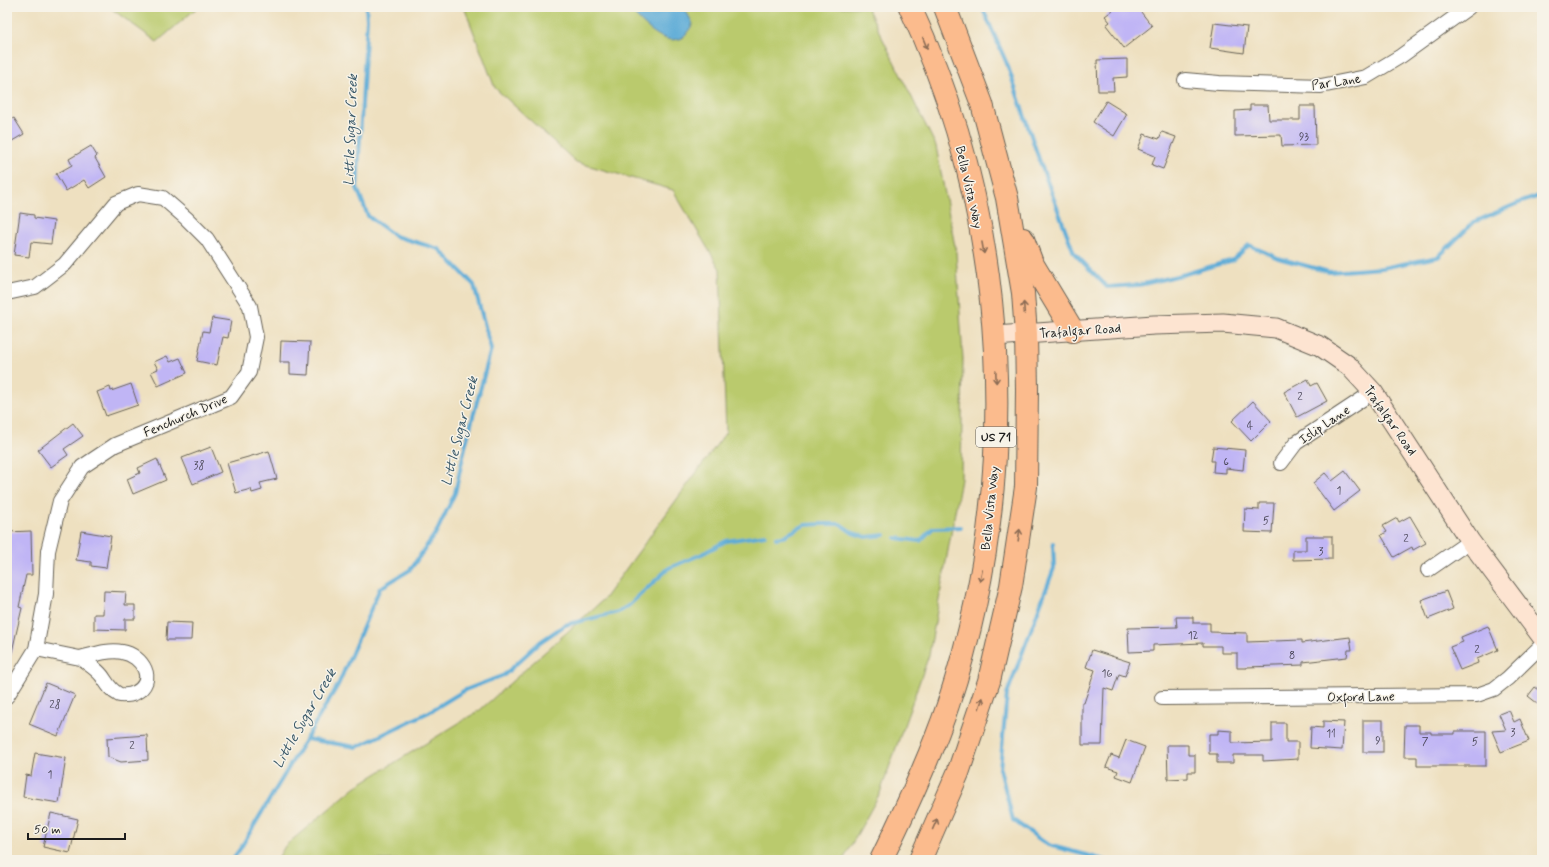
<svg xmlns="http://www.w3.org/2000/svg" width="1549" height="867" font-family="Mynerve,sans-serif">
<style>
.green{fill:#baca6d;stroke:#6b7344}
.water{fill:#5dacd7;stroke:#3c647a}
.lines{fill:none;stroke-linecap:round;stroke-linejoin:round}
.stream{stroke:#5dacd7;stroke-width:4}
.building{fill:#c0b5f5}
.street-casing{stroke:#666155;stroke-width:16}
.secondary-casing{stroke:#666155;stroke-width:21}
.primary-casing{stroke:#666155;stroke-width:24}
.street{stroke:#fff;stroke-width:14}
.secondary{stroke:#fde4d1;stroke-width:19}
.primary{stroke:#fbbb8d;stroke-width:22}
.oneway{stroke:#8c6c54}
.labels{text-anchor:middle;stroke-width:3;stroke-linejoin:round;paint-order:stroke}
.number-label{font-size:11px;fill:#454252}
.shield{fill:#f7f3e8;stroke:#5e5c59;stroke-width:1}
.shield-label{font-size:12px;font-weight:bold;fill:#1c1c1c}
.street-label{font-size:13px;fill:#1c1c1c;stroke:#f7f3e8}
.water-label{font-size:14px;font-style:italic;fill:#365667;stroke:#f7f3e8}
</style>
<rect width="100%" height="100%" fill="#f7f3e8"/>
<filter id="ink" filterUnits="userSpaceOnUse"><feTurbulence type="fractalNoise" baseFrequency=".025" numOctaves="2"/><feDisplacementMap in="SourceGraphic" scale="8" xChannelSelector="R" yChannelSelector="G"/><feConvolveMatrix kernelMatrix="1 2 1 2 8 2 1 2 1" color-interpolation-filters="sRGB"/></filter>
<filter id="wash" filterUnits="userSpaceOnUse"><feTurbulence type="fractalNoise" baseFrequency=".012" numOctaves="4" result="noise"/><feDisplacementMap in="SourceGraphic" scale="16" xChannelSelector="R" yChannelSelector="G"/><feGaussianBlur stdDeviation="0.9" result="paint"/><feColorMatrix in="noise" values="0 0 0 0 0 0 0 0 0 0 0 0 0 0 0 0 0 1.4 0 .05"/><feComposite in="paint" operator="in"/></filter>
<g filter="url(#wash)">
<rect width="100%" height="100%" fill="#eee0c0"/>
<g class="green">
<polygon points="109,7 198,7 157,42"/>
<polygon points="464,7 867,7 936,146 956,252 963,359 961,479 929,655 880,793 843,860 277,860 285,846 355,787 480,710 604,599 726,432 720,269 673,190 576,162 495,88"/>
</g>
<path class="water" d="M627 7H684L693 24C690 28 687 34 683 37 664 49 639 20 627 7Z"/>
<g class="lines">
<g class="stream">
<polyline points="982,7 1007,64 1040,162 1074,253 1107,287 1139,285 1185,274 1233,260 1249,245 1278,258 1329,272 1382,268 1438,257 1474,222 1516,204 1542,195"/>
<polyline points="776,538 782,537 805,525 822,524 840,524 853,533 866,537 885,535"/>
<polyline points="896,538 920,541 933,528 961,527"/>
<polyline points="1053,543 1054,568 1007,694 1000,769 1013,820 1048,845 1105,860"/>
<polyline points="306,739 357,747 429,712 465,690 504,675 540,642 565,625 618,612 628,606 669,568 702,554 726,541 765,535"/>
<polyline points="232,860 240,849 338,685 380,588 410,570 437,531 455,493 466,443 491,349 474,285 439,249 395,236 368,216 357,188 367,19 366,7"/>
</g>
</g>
<g id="blocks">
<g class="building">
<polygon points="1117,7 1137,7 1152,26 1124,48 1106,25 1110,22 1105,16"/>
<polygon points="1214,23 1247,27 1244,53 1210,48"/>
<polygon points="1127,59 1127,77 1113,78 1114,91 1098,91 1097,60"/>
<polygon points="1106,101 1127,114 1114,136 1093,122"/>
<polygon points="1250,105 1268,105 1269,120 1300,120 1300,106 1315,106 1316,145 1282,146 1281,135 1235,136 1235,111 1250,110"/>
<polygon points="14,118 24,134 7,144 7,122"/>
<polygon points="1162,132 1176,137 1163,169 1152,165 1155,156 1138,149 1144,134 1159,139"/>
<polygon points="91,146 97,156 95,158 106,177 89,188 84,180 66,191 56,174 72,165 69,159"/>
<polygon points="20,213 34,215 34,218 54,221 51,244 31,242 29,257 14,255"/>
<polygon points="212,318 231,321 228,338 223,337 217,365 197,361 203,331 209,332"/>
<polygon points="281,341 310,342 308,375 290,374 290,362 280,362"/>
<polygon points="167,356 170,362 180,358 187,373 158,386 151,372 158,369 154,362"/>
<polygon points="1308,379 1311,386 1317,383 1327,401 1297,417 1284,392"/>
<polygon points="131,384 138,405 106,416 97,392 110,387 111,391"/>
<polygon points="1253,401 1271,421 1251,441 1232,421"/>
<polygon points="73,423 83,436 64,449 68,455 51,467 38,450"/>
<polygon points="211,447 221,472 193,484 182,458"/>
<polygon points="1213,447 1245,450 1243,470 1226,468 1226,473 1213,472 1214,461 1211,461"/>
<polygon points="269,451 277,479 260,483 262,490 252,493 251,489 236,493 227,463"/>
<polygon points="157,459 166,480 133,494 127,479 140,473 138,468"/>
<polygon points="1345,471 1360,491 1334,511 1313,483 1325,473 1332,481"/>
<polygon points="1259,503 1274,503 1272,533 1244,532 1245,509 1259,510"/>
<polygon points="1410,516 1426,543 1413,550 1412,547 1394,557 1381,535 1387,532 1383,526 1397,518 1399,522"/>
<polygon points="31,531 32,575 26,575 19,607 22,608 11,656 7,655 7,532"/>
<polygon points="81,531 111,536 106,568 91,566 91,562 76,560"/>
<polygon points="1306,536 1332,536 1332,559 1293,560 1293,550 1306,550"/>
<polygon points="104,591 126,592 125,605 135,605 135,619 125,619 125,630 94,629 94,614 103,614"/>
<polygon points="1446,591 1453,609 1428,619 1421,600"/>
<polygon points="1176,617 1193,617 1193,623 1210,623 1210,632 1247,633 1247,642 1302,640 1302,643 1350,637 1352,650 1348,650 1347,657 1303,662 1303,665 1247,667 1247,668 1237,668 1237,653 1221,653 1221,646 1203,646 1203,643 1153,645 1153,651 1129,652 1128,628 1177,627"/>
<polygon points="167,622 192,623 191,640 166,640"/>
<polygon points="1488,626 1498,650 1477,659 1478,663 1460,670 1450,647 1463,642 1461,637"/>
<polygon points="1092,650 1130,662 1125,676 1119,674 1113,691 1104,688 1102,745 1082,745 1082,703 1084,703 1095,670 1086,667"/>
<polygon points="46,683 75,695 58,736 29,724"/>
<polygon points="1535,687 1542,692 1542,707 1528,696"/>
<polygon points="1509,710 1514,722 1520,719 1529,741 1501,752 1492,731 1506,730 1499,714"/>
<rect x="1363" y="720" width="20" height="32"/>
<polygon points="1323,721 1344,722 1342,750 1310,748 1311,727 1323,728"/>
<polygon points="1272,723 1286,723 1286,742 1298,742 1298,759 1263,761 1263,755 1233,755 1233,763 1217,763 1217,754 1209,754 1209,734 1218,734 1218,730 1232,731 1232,743 1272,742"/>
<polygon points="1405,725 1419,725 1419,732 1431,732 1431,734 1455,734 1455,731 1486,731 1486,766 1417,766 1417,757 1404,757"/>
<polygon points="147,735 148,760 121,762 108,757 107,738"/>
<polygon points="1126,740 1145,747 1132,782 1116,776 1118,771 1106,767 1111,755 1119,758"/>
<polygon points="1167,745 1188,745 1188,755 1195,755 1195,772 1188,772 1188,778 1168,779"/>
<polygon points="35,753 66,758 59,803 23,797 26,775 31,776"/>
<polygon points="51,813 78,819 70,853 43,847"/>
</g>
</g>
</g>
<g filter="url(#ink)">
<use href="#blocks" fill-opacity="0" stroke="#666155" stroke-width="1"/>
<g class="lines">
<defs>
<g id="street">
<polyline points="1185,80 1219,83 1321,86 1366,77 1401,56 1469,7"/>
<polyline points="7,293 35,287 65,264 116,203 138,194 163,198 186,218 207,239 250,306 256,337 249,372 231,397 115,445 82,467 60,501 48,551 46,594 36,649 7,696"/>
<polyline points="1281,463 1296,443 1373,392"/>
<polyline points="1428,570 1470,541"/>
<path d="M36 649 80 658H81C88 664 97 669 102 676 107 683 110 690 118 694 120 696 124 695 127 695 131 695 132 694 135 693 158 681 142 655 122 652 109 649 93 655 80 658"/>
<polyline points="1162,698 1477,695 1494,689 1508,678 1542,645"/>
</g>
<polyline id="secondary" points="995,336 1154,325 1223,323 1276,328 1320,346 1349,366 1373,392 1470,541 1542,637"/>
<g id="primary">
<polyline points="1023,239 1032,263 1073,331"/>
<path d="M881 860C906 809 930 758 948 705 1023 477 1011 224 910 7"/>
<polyline points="920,860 958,773 989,681 1011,586 1026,487 1027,389 1026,334 1023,293 1007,198 982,104 945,7"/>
</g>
</defs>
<use href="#street" class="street-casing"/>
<use href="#secondary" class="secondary-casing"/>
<use href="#primary" class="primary-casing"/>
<use href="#street" class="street"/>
<use href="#secondary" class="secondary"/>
<use href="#primary" class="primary"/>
</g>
<defs><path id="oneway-shaft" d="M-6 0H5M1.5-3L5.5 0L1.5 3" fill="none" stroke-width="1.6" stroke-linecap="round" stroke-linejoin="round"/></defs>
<g class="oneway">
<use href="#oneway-shaft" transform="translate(925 43) rotate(68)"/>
<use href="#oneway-shaft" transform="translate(983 248) rotate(80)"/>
<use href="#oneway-shaft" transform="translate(1024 308) rotate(-94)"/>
<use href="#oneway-shaft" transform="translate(996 377) rotate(88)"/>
<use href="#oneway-shaft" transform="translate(1019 535) rotate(-82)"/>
<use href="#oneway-shaft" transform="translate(981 576) rotate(102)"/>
<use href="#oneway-shaft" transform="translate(981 703) rotate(-71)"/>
<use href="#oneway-shaft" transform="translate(935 824) rotate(-66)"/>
</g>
</g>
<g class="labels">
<g class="number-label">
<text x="1304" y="140">93</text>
<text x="1300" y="400">2</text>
<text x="1250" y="429">4</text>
<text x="1226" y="465">6</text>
<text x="199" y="469">38</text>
<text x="1339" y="494">1</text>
<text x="1266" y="524">5</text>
<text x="1406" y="542">2</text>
<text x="1321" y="555">3</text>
<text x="1193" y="639">12</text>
<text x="1477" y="653">2</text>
<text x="1292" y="659">8</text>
<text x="1107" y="677">16</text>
<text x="55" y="708">28</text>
<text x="1513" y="736">3</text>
<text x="1331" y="737">11</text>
<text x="1378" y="744">9</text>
<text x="1425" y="745">7</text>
<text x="1475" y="745">5</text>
<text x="132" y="749">2</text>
<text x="50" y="778">1</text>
</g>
<rect class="shield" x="976" y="427" width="40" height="20" rx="3"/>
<g class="shield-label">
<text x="996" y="441">US 71</text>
</g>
<g class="street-label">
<text transform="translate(1336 81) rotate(-8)" y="5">Par Lane</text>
<text transform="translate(970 187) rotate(77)" y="5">Bella Vista Way</text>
<text transform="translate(1080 330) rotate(-4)" y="5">Trafalgar Road</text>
<text transform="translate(185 415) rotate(-23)" y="5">Fenchurch Drive</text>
<text transform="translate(1391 420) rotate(55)" y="5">Trafalgar Road</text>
<text transform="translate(1324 424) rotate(-34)" y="5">Islip Lane</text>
<text transform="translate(989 508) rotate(-84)" y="5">Bella Vista Way</text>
<text transform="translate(1361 696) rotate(-1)" y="5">Oxford Lane</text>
</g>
<g class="water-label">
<text transform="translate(350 130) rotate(-88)" y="5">Little Sugar Creek</text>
<text transform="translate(459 431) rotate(-76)" y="5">Little Sugar Creek</text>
<text transform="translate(304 718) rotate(-60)" y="5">Little Sugar Creek</text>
</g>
</g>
<rect width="1549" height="867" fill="none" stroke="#f7f3e8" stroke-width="24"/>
<path d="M28 833v6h97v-6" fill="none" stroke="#1c1c1c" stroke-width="2"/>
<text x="34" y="833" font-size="12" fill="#1c1c1c" stroke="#f7f3e8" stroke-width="3" paint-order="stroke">50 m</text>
</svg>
